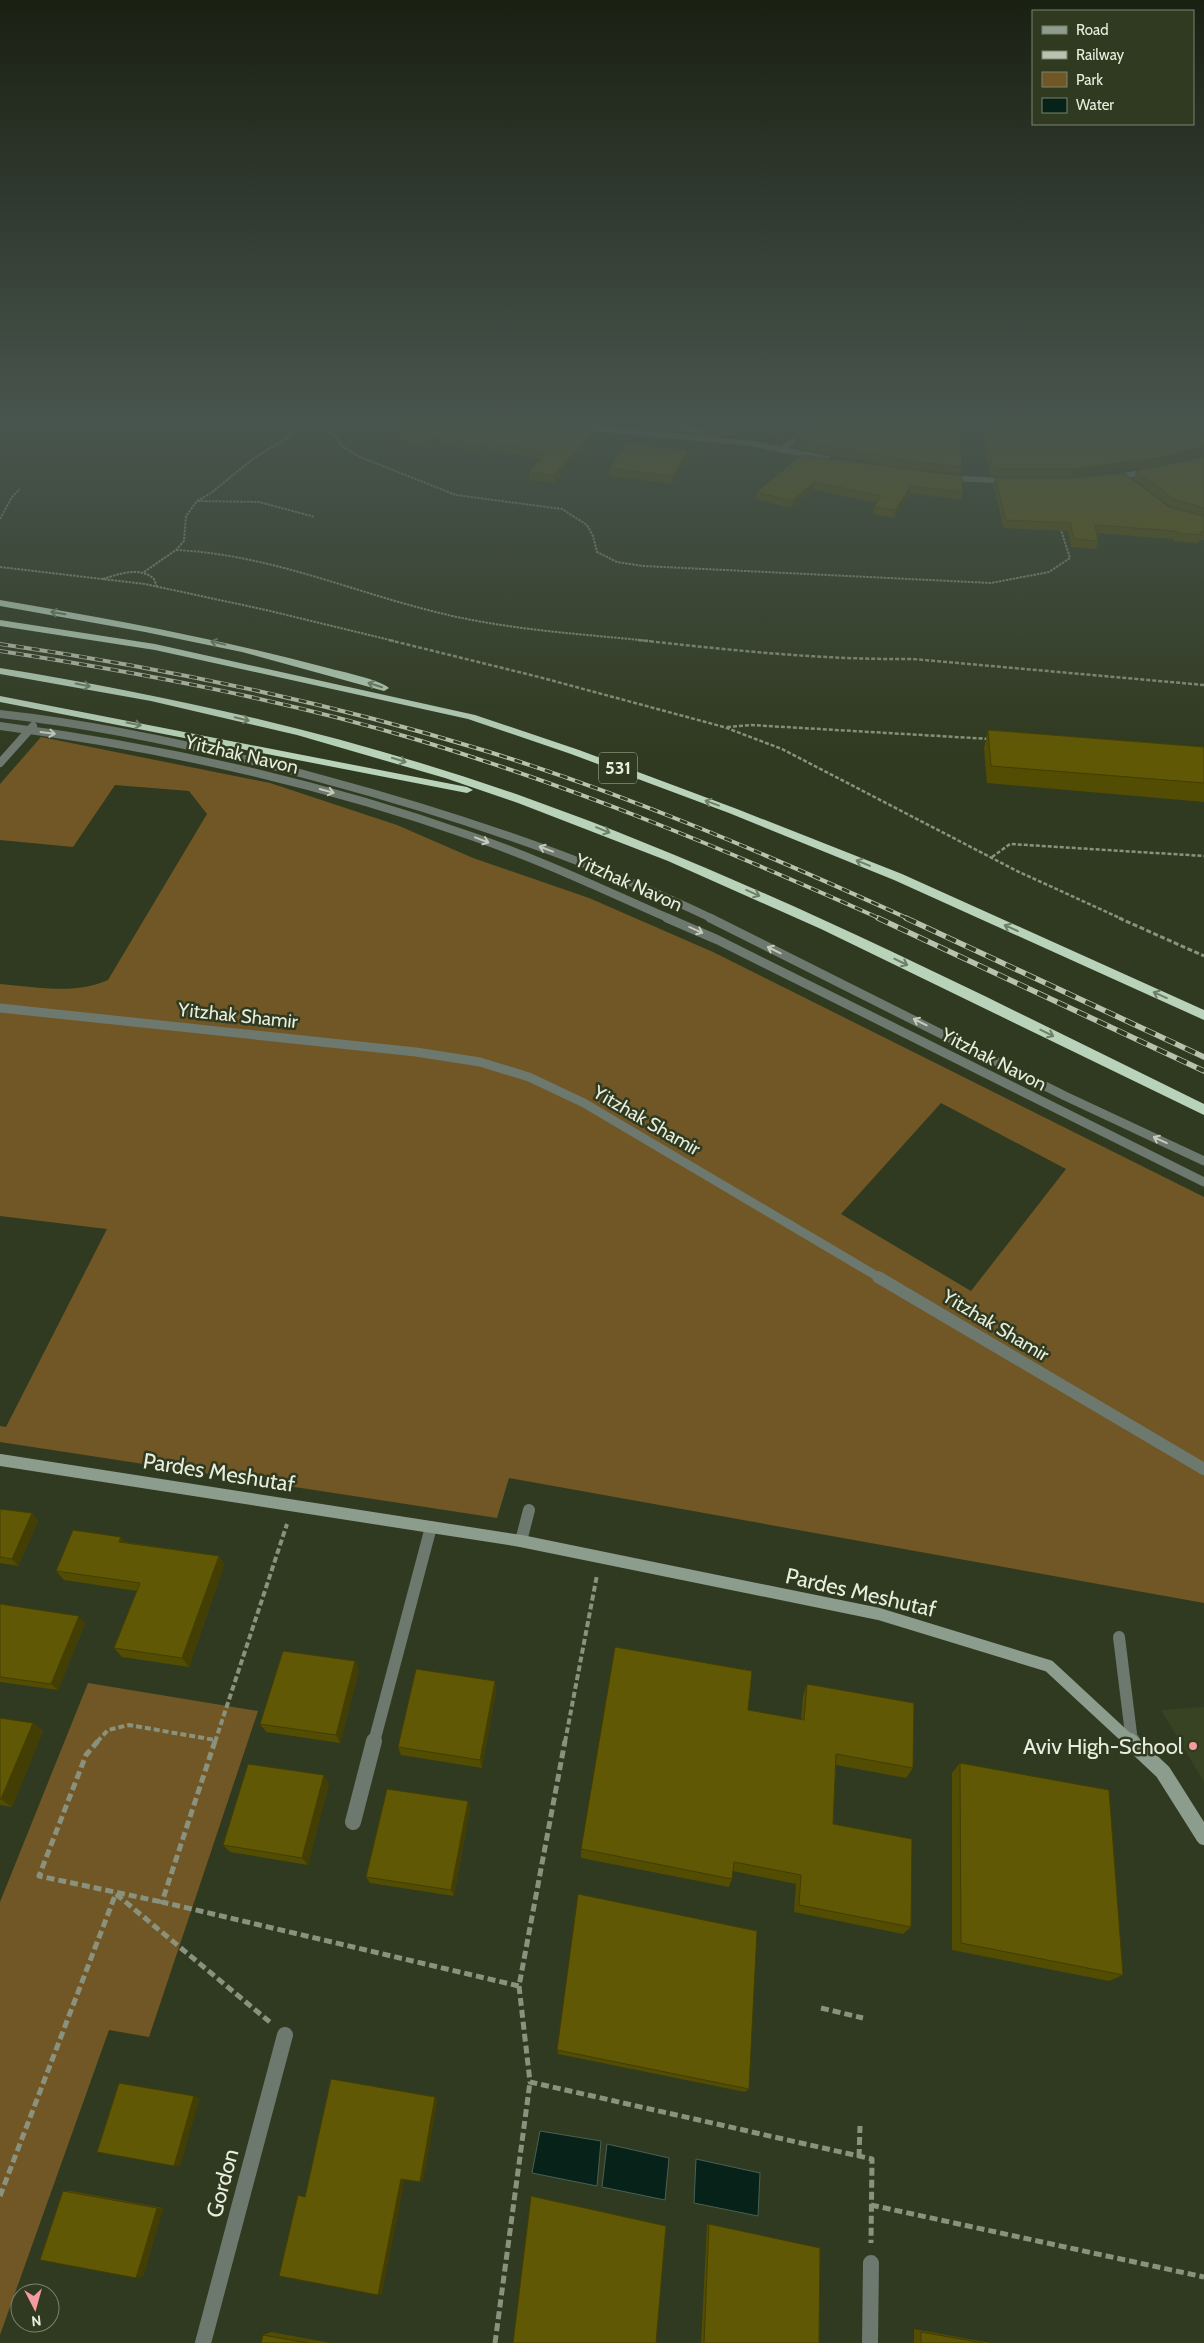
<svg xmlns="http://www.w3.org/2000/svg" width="1204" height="2343" font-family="Cabin,sans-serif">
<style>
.built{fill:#374322}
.green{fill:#715725;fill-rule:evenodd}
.water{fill:#072219;stroke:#4a5f54}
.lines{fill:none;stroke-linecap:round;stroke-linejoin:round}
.path-far4{stroke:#8a927d;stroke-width:2;stroke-dasharray:2.5 1;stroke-linecap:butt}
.path-far3{stroke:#8a927d;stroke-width:2.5;stroke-dasharray:4 2;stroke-linecap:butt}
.path-far2{stroke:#8a927d;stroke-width:3;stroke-dasharray:5 2.5;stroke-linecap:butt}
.path-far1{stroke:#8a927d;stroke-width:4;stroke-dasharray:6 3;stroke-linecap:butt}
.path{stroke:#8a927d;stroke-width:5;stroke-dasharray:8 4;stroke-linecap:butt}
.lane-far1{stroke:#6d786e;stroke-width:12}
.lane{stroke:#6d786e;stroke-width:16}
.street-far4{stroke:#6d786e;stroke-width:5.5}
.street-far3{stroke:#6d786e;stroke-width:8}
.street-far2{stroke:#6d786e;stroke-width:9}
.street-far1{stroke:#6d786e;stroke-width:12}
.street{stroke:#6d786e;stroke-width:16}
.secondary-far1{stroke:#8c9d8d;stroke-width:12}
.secondary{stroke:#8c9d8d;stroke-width:16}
.highway{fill:#b9d3ba;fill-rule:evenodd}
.rail-far1-casing{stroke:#bac1ae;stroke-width:4}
.rail-casing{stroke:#bac1ae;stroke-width:5.5}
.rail-far1{stroke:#303a20;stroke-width:2.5;stroke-dasharray:8;stroke-linecap:butt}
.rail{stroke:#303a20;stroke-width:4;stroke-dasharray:11;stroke-linecap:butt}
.wall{fill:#534c03}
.shaded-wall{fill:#433e03}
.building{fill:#605804;stroke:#433e03}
.oneway{stroke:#6e7f65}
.oneway2{stroke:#c3cbbc}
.poi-dot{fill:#f49b9f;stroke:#303a20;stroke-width:2}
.labels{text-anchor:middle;stroke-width:5;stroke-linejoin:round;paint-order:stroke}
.shield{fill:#303a20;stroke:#b1b8a5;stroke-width:1}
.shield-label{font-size:18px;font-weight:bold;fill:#e8eede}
.street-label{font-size:19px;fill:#e8eede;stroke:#303a20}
.near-street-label{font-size:22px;fill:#e8eede;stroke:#303a20}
.near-poi-label{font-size:22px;fill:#e8eede;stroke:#303a20;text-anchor:end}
</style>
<rect width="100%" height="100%" fill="#303a20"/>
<polygon class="built" points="1204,1707 1204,1782 1161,1710"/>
<g class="green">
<path d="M677 426H696L709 433 730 432 736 435C723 438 684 438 677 426Z"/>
<path d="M41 737 270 783 397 825 473 858 589 898 713 952 1204 1197V1603L509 1478 497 1518 0 1442V1426L6 1427 107 1229 0 1216V984C37 987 74 995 108 980L207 814 189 791 115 785 73 847 0 840V784ZM941 1103 1066 1169 971 1291 841 1214Z"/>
<polygon points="88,1683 258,1711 149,2037 109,2030 0,2335 0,1902"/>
</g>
<g class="water">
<polygon points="540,2131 601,2141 597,2186 532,2173"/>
<polygon points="607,2144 669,2158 665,2200 602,2187"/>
<polygon points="696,2159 760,2173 758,2216 694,2203"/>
</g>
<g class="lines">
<g class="path-far4">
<polyline points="317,426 335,436 343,447 360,457 456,495 562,509 587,525 593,536 597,552 617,562 643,566 991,583 1049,572 1070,558 1060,527"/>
<polyline points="198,501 259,502 315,517"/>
<polyline points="0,519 12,497 20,489"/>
<path d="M176 550C273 555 351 592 444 614 511 630 581 634 650 641"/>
<polyline points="0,567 145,584 266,610 394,641"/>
<polyline points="144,572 176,550 184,541 186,516 197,501 211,493 254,458 287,438 297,426"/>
<path d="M103 579C119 574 140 566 154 579L157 587"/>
</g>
<g class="path-far3">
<polyline points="389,640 539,677 724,727 782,749 1017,871 1122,919"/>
<path d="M638 640C730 650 821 660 913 659L1204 685"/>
<polyline points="727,727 751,725 990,739"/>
<polyline points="992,857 1010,844 1204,856"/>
</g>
<polyline class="path-far2" points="1119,918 1204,956"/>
<g class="path-far1">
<polyline points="97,1742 108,1730 129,1725 215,1740"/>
<polyline points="215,1742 287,1524"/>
<polyline points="565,1742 597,1575"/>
</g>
<g class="path">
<polyline points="98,1741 86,1755 39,1876 162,1902"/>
<polyline points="215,1741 162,1902 519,1986 565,1741"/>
<polyline points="116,1894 271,2023"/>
<polyline points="519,1986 530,2082 872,2159 871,2243"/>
<polyline points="821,2008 863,2018"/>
<polyline points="859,2157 860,2126"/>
<polyline points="0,2196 116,1893"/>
<polyline points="871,2205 1204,2277"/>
<polyline points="495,2343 530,2082"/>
</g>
<g class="lane-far1">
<polyline points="521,1541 529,1510"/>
<polyline points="1119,1637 1132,1742"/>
</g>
<polyline class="lane" points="1132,1741 1132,1743"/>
<g class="street-far4">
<polyline points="569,426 749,443 828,459"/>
<polyline points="781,450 814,426"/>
<polyline points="1115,477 1148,472"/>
<polyline points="951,478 1006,481"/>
</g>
<g class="street-far3">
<path d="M0 714C109 726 216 750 322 779 456 815 587 859 713 919"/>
<path d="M0 726C160 747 318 782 471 836 539 859 604 890 670 919"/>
<polyline points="0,763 33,726"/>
</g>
<g class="street-far2">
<polyline points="667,918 718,940 1204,1182"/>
<polyline points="710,918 1065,1096 1204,1161"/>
<polyline points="0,1008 416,1052 480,1062 529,1077 584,1103 880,1278"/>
</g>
<g class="street-far1">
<polyline points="878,1277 1204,1469"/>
<polyline points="374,1742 431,1527"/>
</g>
<g class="street">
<polyline points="353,1822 374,1741"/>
<polyline points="203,2343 285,2035"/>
<polyline points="870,2343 871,2263"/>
</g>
<polyline class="secondary-far1" points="0,1460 521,1541 879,1614 1049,1666 1131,1742"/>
<polyline class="secondary" points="1130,1741 1163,1772 1204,1837"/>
<g class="highway">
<path d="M0 600C110 619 220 639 328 668 342 672 379 679 389 688L384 691 242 652 145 632 0 606Z"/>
<polygon points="0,620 155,644 475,715 579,750 737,809 902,874 1204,1010 1204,1020 894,880 729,813 571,754 468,719 155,650 0,626"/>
<path d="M0 668C179 697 355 737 527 798 760 881 982 995 1204 1104V1115L821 929 668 861 518 803 445 778 297 735 151 701 0 674Z"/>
<polygon points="0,696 467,787 473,790 467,793 0,702"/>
</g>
<defs>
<g id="rail-far1">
<path d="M0 644C165 668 327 702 486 751 631 796 771 856 909 919"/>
<path d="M0 651C141 673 281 699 418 740 577 788 729 851 881 919"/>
</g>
<g id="rail">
<polyline points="878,918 1204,1071"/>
<polyline points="906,918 1204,1057"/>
</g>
</defs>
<use href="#rail-far1" class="rail-far1-casing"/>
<use href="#rail" class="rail-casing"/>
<use href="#rail-far1" class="rail-far1"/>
<use href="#rail" class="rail"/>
</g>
<g class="wall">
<polygon points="369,426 570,426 595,429 595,437 554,483 529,480 529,472 540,459 488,449 477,454 442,442 426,449"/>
<polygon points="749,426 805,426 784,442"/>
<polygon points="978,426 1204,426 1204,455 1203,454 1159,465 1071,476 991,476"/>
<polygon points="795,439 962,467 960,474 894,467 800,449 794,446"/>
<polygon points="689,450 689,458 672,484 609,476 609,468"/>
<polygon points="802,455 963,492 962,500 910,493 894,518 873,514 874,507 877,503 814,490 791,508 755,499 756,492"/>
<polygon points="1204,457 1204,540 1199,540 1198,543 1174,541 1173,539 1097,533 1098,541 1096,549 1071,547 1068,531 1004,528 993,486 995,478 1169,507 1198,515 1171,507 1134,479 1136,471"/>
<polygon points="988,730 1204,747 1204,802 987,783 984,748"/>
<polygon points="0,1509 32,1513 38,1521 18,1566 0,1563"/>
<polygon points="121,1537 125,1542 219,1556 224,1565 189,1667 122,1657 114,1648 137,1591 64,1580 56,1571"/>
<polygon points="0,1604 85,1623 58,1690 0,1682"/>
<polygon points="355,1661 359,1670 340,1743 266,1732 260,1724"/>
<polygon points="495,1681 496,1690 482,1768 401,1755 398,1747"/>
<polygon points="807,1684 913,1768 906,1778 836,1765 833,1824 911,1927 903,1934 794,1912 796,1884 733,1871 732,1879 729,1887 581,1858 581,1849 748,1710 801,1720 803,1696"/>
<polygon points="0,1718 33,1723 43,1731 12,1807 0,1805"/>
<polygon points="960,1763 1123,1975 1109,1981 952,1950 952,1773"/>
<polygon points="329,1783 308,1865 230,1852 223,1845"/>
<polygon points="468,1801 470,1808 454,1896 370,1883 366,1877"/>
<polygon points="557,2050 749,2089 745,2092 558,2054"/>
<polygon points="63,2191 71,2191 163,2208 143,2277"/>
<polygon points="707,2224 820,2248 819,2343 701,2343"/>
<polygon points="914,2329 991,2343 914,2343"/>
<polygon points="271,2332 331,2343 261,2343 263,2335"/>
</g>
<g class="shaded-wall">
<polygon points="796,426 805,426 784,442 785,434"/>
<polygon points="595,429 595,437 554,483 554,475"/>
<polygon points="441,435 442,442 426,449 425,441"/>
<polygon points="487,442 488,449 477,454 477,446"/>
<polygon points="1204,447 1203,454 1159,465 1071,476 1073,469"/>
<polygon points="689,450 689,458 672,484 673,476"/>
<polygon points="814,482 814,490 791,508 792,501"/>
<polygon points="911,486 910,493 894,518 895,510"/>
<polygon points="32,1513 38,1521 18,1566 12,1559"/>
<polygon points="121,1537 128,1546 119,1542"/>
<polygon points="219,1556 224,1565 189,1667 182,1658"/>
<polygon points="79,1616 85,1623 58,1690 51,1684"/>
<polygon points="355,1661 359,1670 340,1743 336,1735"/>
<polygon points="495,1681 496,1690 482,1768 480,1760"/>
<polygon points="33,1723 43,1731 12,1807 1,1799"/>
<polygon points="324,1775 329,1783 308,1865 302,1858"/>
<polygon points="468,1801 470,1808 454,1896 451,1890"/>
<polygon points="194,2096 200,2098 180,2167 174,2166"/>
<polygon points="435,2097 438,2099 423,2182 420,2182"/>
<polygon points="401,2179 405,2179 382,2294 378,2295"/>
<polygon points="157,2208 163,2208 143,2277 136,2278"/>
</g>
<g class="building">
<polygon points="386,426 570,426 595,429 554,475 529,472 546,453 487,442 477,446 441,435 425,441"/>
<polygon points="767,426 796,426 785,434"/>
<polygon points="812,426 959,426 962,467 896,459 801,441 795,439"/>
<polygon points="981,426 1204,426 1204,447 1161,457 1073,469 993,469"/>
<polygon points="627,444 689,450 673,476 609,468"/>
<polygon points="802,455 962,476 963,492 911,486 895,510 874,507 881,496 814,482 792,501 756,492"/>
<polygon points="1204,457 1204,508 1174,499 1136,471"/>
<polygon points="1124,473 1169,507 1204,516 1204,532 1200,532 1201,535 1177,533 1176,531 1095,525 1098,541 1074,539 1070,523 1006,520 995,478 1073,478"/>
<polygon points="988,730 1204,747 1204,783 991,766"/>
<polygon points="0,1509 32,1513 12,1559 0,1557"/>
<polygon points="73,1530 121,1537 119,1542 219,1556 182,1658 114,1648 140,1583 56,1571"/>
<polygon points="0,1604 79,1616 51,1684 0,1677"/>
<polygon points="615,1647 752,1671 748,1710 804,1720 807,1684 914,1703 913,1768 836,1754 833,1824 912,1839 911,1927 799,1905 801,1875 734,1862 732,1879 581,1849"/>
<polygon points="283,1651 355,1661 336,1735 260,1724"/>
<polygon points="416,1669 495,1681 480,1760 398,1747"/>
<polygon points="0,1718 33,1723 1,1799 0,1799"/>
<polygon points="960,1763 1109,1790 1123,1975 961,1943"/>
<polygon points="248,1764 324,1775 302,1858 223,1845"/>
<polygon points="387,1789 468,1801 451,1890 366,1877"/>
<polygon points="578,1894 757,1931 749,2089 557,2050"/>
<polygon points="331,2079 435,2097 420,2182 401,2179 378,2295 279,2276 298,2195 305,2197"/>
<polygon points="119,2083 194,2096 174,2166 97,2152"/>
<polygon points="63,2191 157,2208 136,2278 40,2260"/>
<polygon points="531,2196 666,2226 656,2343 513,2343"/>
<polygon points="709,2224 820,2248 819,2343 704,2343"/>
<polygon points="921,2332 983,2343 921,2343"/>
<polygon points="263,2335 308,2343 261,2343"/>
</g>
<defs><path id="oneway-shaft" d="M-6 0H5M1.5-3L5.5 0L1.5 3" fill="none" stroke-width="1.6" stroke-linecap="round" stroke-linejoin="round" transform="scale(1.25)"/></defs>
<g class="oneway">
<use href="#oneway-shaft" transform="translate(58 613) rotate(-170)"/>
<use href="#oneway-shaft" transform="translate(218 643) rotate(-167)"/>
<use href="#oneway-shaft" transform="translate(83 685) rotate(11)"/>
<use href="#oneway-shaft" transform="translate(375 685) rotate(-162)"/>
<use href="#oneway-shaft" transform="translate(242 719) rotate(13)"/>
<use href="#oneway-shaft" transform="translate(134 724) rotate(11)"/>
<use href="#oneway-shaft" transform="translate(399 760) rotate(17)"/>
<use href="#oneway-shaft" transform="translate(712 803) rotate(-160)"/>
<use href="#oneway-shaft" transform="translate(603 830) rotate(22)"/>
<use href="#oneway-shaft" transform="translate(863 863) rotate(-158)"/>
<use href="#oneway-shaft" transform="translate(753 893) rotate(24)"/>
<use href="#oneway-shaft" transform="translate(1011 928) rotate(-156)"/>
<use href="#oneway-shaft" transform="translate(901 962) rotate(26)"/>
<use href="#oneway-shaft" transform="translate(1160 995) rotate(-156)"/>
<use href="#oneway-shaft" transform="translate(1047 1033) rotate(26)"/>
</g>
<g class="oneway2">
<use href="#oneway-shaft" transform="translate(48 733) rotate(7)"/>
<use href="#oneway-shaft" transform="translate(327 791) rotate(15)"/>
<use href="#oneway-shaft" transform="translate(482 840) rotate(21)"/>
<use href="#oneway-shaft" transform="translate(546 849) rotate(-159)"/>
<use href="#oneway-shaft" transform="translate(696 930) rotate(24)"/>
<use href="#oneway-shaft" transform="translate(774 950) rotate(-154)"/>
<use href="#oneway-shaft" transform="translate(920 1022) rotate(-154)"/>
<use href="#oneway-shaft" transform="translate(1160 1140) rotate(-155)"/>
</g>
<linearGradient id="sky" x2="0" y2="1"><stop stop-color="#1a2012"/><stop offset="0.56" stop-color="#48554e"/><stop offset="1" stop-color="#48554e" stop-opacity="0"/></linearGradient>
<rect width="1204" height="754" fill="url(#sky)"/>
<circle class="poi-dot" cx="1193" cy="1746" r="5"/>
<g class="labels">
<rect class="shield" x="599" y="752.5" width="38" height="31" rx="4"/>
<g class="shield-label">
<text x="618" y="774">531</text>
</g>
<g class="street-label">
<text transform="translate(242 754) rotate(13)" y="7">Yitzhak Navon</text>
<text transform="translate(629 882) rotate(24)" y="7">Yitzhak Navon</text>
<text transform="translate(238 1015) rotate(6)" y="7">Yitzhak Shamir</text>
<text transform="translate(994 1059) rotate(27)" y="7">Yitzhak Navon</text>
<text transform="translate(647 1120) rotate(30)" y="7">Yitzhak Shamir</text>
<text transform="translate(996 1325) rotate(31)" y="7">Yitzhak Shamir</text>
</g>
<g class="near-street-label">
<text transform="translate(219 1472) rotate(9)" y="8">Pardes Meshutaf</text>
<text transform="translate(861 1592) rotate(13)" y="8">Pardes Meshutaf</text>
<text transform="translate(222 2183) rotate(-75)" y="8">Gordon</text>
</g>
<g class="near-poi-label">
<text x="1183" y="1754">Aviv High-School</text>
</g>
</g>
<rect x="1032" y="10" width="162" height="115" fill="#303a20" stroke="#7a826c"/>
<rect x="1042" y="26" width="25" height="8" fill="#8c9d8d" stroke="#7a826c"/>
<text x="1076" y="35" font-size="15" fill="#e8eede">Road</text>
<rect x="1042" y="51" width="25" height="8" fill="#bac1ae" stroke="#7a826c"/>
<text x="1076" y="60" font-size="15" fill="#e8eede">Railway</text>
<rect x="1042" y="72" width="25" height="15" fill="#715725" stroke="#7a826c"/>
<text x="1076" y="85" font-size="15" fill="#e8eede">Park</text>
<rect x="1042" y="98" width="25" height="15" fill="#072219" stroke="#7a826c"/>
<text x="1076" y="110" font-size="15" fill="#e8eede">Water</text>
<g transform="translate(35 2308) rotate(174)"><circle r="24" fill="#303a20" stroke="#7a826c"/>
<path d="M0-4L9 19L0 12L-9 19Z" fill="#f49b9f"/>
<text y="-8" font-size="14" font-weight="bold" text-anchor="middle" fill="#e8eede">N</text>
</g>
</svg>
